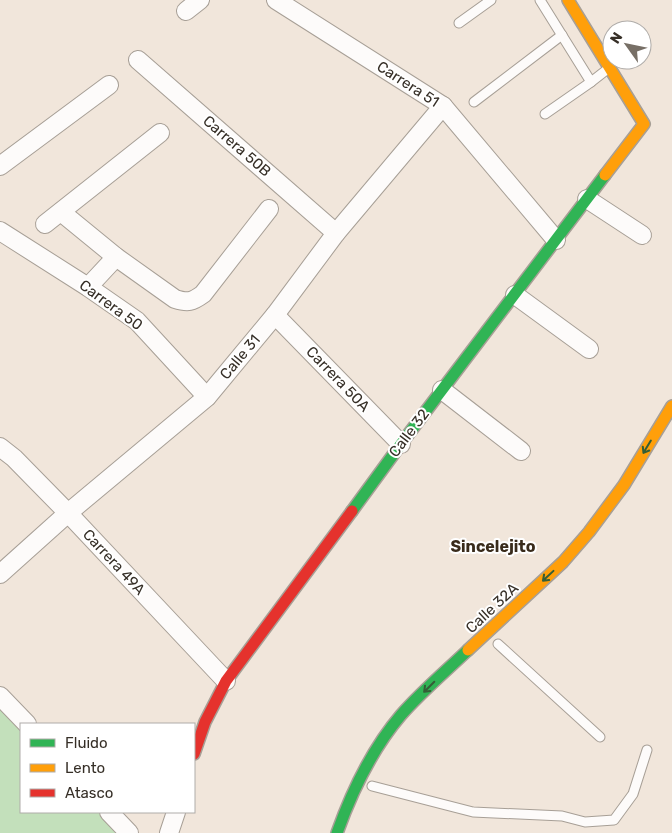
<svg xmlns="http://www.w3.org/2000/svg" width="672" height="833" font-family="Rubik,sans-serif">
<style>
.green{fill:#c3e0bb}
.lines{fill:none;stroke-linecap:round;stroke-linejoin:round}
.lane-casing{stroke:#a79f96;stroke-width:11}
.street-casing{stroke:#a79f96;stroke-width:20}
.fast-casing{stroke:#a79f96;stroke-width:14}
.slow-casing{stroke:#a79f96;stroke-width:14}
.jam-casing{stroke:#a79f96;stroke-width:14}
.lane{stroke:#fdfbfa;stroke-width:9}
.street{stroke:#fdfbfa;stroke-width:18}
.fast{stroke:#30b455;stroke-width:11}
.slow{stroke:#ff9f0a;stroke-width:11}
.jam{stroke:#e5322d;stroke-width:11}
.oneway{stroke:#345e37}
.labels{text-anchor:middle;stroke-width:4;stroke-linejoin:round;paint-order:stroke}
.street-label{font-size:15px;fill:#362f27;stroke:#fff}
.neighbourhood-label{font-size:16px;font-weight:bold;fill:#392b1b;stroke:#fff}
</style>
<rect width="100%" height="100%" fill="#f1e6db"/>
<polygon class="green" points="0,696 21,724 21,812 109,812 129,833 0,833"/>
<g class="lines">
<defs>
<g id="lane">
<polyline points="540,0 591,82"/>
<polyline points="459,23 491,0"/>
<polyline points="474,102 562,35"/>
<polyline points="545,114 591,82 609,68"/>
<polyline points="498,644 600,737"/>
<polyline points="372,786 473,812 562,816 585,822 614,820 633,794 647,750"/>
</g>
<g id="street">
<polyline points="276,0 443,106 556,240"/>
<polyline points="186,11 200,0"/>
<polyline points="138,60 336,233"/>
<polyline points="0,166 109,85"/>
<polyline points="587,199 642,235"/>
<path d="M61 212 116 257 175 299C188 303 192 302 203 294L269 209"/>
<polyline points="45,224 160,133"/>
<polyline points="0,231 88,287 137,321 207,397"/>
<polyline points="88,287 116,257"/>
<polyline points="515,295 589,349"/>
<polyline points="275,315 401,444"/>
<polyline points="442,390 521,451"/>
<polyline points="0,447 14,458 68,513 226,681"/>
<polyline points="0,574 68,513 207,397 275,315 336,233 443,106"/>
<polyline points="0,696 27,724"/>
<polyline points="109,812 129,833"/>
<polyline points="169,833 176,812"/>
</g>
<g id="fast">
<polyline points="352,511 401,444 605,175"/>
<path d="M337 833C352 791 372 749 401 715 421 692 446 671 468 650"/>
</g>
<g id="slow">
<polyline points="568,0 644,124 605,175"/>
<polyline points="468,650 563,562 589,532 624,485 672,406"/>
</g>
<polyline id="jam" points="194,754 205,722 226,681 352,511"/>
</defs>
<use href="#lane" class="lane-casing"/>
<use href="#street" class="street-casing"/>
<use href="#fast" class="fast-casing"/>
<use href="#slow" class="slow-casing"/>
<use href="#jam" class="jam-casing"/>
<use href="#lane" class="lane"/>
<use href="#street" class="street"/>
<use href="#fast" class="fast"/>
<use href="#slow" class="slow"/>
<use href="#jam" class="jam"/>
</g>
<defs><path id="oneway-shaft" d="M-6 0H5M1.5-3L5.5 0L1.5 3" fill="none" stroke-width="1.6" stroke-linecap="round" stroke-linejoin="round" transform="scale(1.25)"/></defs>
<g class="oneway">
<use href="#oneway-shaft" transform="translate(647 447) rotate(121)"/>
<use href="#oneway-shaft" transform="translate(548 576) rotate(137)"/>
<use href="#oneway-shaft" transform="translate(429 687) rotate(135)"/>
</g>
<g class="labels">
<g class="street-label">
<text transform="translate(408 84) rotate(33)" y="5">Carrera 51</text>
<text transform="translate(237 146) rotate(41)" y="5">Carrera 50B</text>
<text transform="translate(111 305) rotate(36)" y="5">Carrera 50</text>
<text transform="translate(240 357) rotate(-50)" y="5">Calle 31</text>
<text transform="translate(338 379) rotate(46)" y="5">Carrera 50A</text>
<text transform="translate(409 433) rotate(-53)" y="5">Calle 32</text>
<text transform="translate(114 562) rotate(47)" y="5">Carrera 49A</text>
<text transform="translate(492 608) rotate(-43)" y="5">Calle 32A</text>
</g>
<g class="neighbourhood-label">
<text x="493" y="552">Sincelejito</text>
</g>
</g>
<rect x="20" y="723" width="175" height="90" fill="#ffffff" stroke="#afaca9"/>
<rect x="30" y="739" width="25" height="8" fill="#30b455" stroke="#afaca9"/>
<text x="65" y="748" font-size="15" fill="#362f27">Fluido</text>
<rect x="30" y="764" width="25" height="8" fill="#ff9f0a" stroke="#afaca9"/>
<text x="65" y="773" font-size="15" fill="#362f27">Lento</text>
<rect x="30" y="789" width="25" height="8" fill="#e5322d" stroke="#afaca9"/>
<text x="65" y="798" font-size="15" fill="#362f27">Atasco</text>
<g transform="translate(627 45) rotate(303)"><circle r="24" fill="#ffffff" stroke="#afaca9"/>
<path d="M0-4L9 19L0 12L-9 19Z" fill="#776f66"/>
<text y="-8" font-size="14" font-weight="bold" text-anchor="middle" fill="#362f27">N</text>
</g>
</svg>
